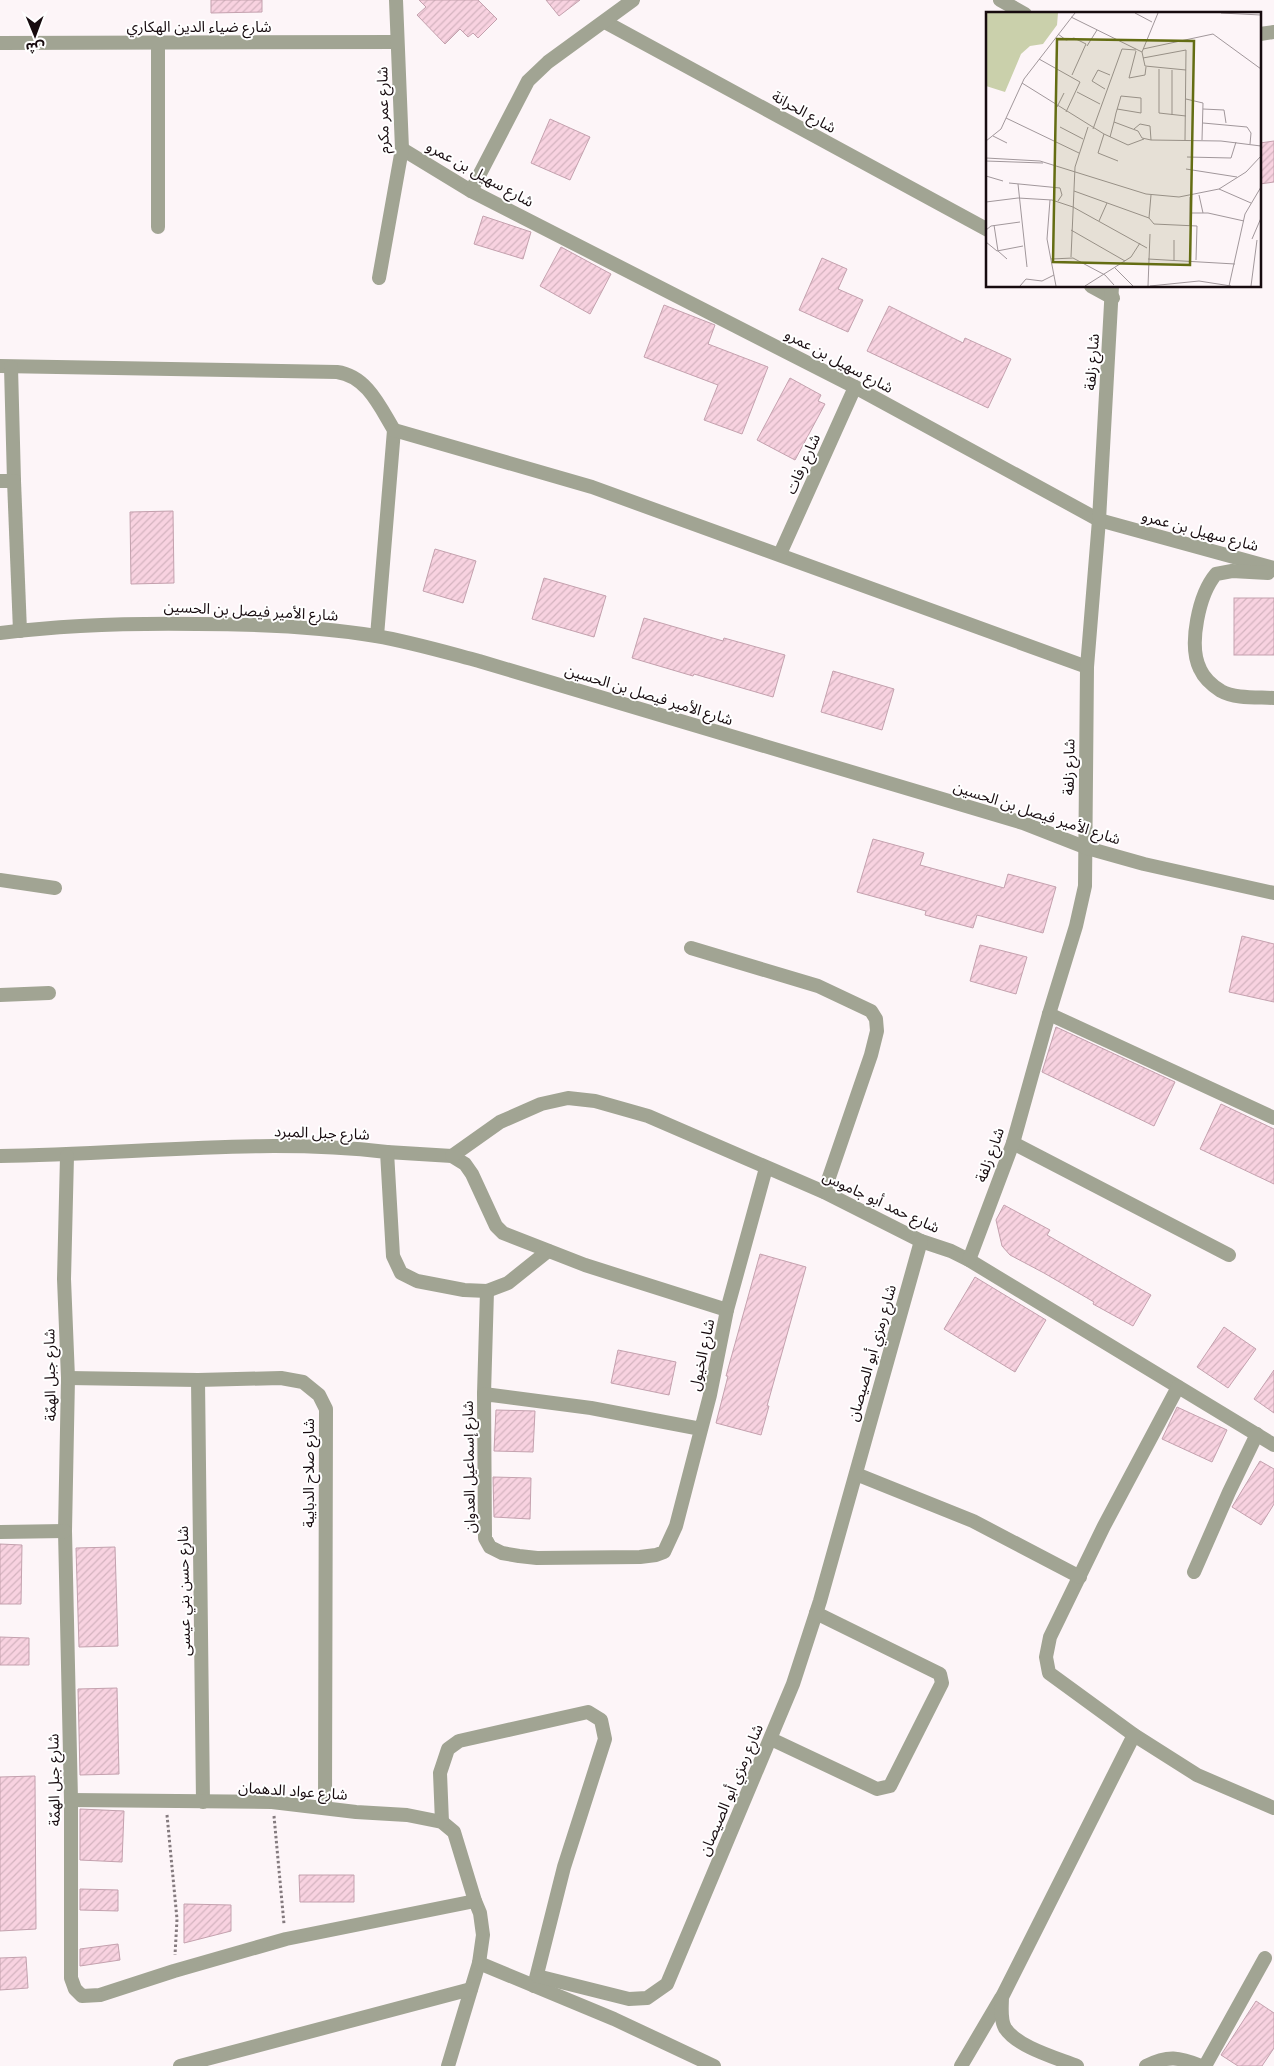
<svg xmlns="http://www.w3.org/2000/svg" width="1274" height="2066" font-family="'Playfair Display','Noto Sans Arabic',serif">
<style>
.building{fill:url(#building-hatch);stroke:#c4a1ae}
.lines{fill:none;stroke-linecap:round;stroke-linejoin:round}
.path{stroke:#847a7e;stroke-width:3;stroke-dasharray:2.5 2.5;stroke-linecap:butt}
.minor{stroke:#a1a493;stroke-width:14}
.tertiary{stroke:#a1a493;stroke-width:14}
.labels{text-anchor:middle;stroke-width:4;stroke-linejoin:round;paint-order:stroke}
.street-label{font-size:15px;fill:#170b0f;stroke:#fff}
.inset-road{fill:none;stroke:#a1979b;stroke-width:1}
.view{fill:#646d13;fill-opacity:0.15;stroke:#646d13;stroke-width:2.5}
.inset-edge{fill:none;stroke:#170b0f;stroke-width:2.5}
</style>
<defs>
<pattern id="building-hatch" width="6" height="6" patternUnits="userSpaceOnUse" patternTransform="scale(1.25)"><rect width="6" height="6" fill="#f8d2e0"/><path d="M-1 1l2-2M0 6l6-6M5 7l2-2" fill="none" stroke="#d4b3bf"/></pattern>
</defs>
<rect width="100%" height="100%" fill="#fdf5f8"/>
<g class="building">
<polygon points="211,0 262,0 262,12 211,13"/>
<polygon points="419,0 478,0 497,19 478,38 473,33 468,37 460,29 445,44 417,15 426,7"/>
<polygon points="546,0 580,0 559,16"/>
<polygon points="550,119 590,137 570,180 531,163"/>
<polygon points="1274,141 1274,182 1260,184 1260,143"/>
<polygon points="483,216 531,232 523,259 474,244"/>
<polygon points="561,247 611,274 590,314 540,286"/>
<polygon points="822,258 847,269 838,289 863,300 848,332 799,310"/>
<polygon points="664,305 715,325 708,344 768,367 742,434 704,420 718,385 644,357"/>
<polygon points="889,306 963,343 965,338 1011,359 988,408 867,351"/>
<polygon points="790,378 821,395 818,401 825,404 795,460 757,440"/>
<polygon points="173,511 174,583 131,584 130,512"/>
<polygon points="435,549 476,561 463,603 423,591"/>
<polygon points="544,578 606,596 594,637 532,619"/>
<rect x="1234" y="598" width="40" height="57"/>
<polygon points="644,618 723,641 724,638 785,655 773,697 694,674 693,676 632,658"/>
<polygon points="833,671 894,689 882,730 821,712"/>
<polygon points="873,839 924,853 920,865 1004,888 1008,874 1056,887 1043,933 977,915 973,928 925,915 926,911 857,892"/>
<polygon points="1242,936 1274,944 1274,1002 1229,992"/>
<polygon points="980,945 1027,957 1016,994 970,981"/>
<polygon points="1056,1027 1175,1082 1154,1126 1042,1072"/>
<polygon points="1221,1104 1274,1129 1274,1184 1200,1149"/>
<polygon points="1004,1205 1050,1230 1047,1235 1151,1295 1133,1326 1093,1304 1094,1302 1044,1273 1010,1255 1002,1246 996,1220"/>
<polygon points="760,1254 806,1267 767,1406 769,1406 761,1435 716,1423 728,1376 726,1376"/>
<polygon points="975,1277 1046,1320 1015,1372 944,1329"/>
<polygon points="1224,1327 1256,1349 1228,1388 1197,1367"/>
<polygon points="618,1350 676,1362 669,1395 611,1383"/>
<polygon points="1274,1370 1274,1413 1254,1399"/>
<polygon points="1177,1407 1227,1430 1212,1462 1162,1439"/>
<polygon points="496,1410 535,1411 533,1452 494,1451"/>
<polygon points="1260,1461 1274,1469 1274,1504 1261,1525 1232,1507"/>
<polygon points="493,1477 531,1478 530,1519 494,1517"/>
<polygon points="0,1544 22,1545 21,1604 0,1604"/>
<polygon points="115,1547 118,1646 79,1647 76,1548"/>
<polygon points="0,1637 29,1638 29,1665 0,1665"/>
<polygon points="117,1688 119,1774 80,1775 78,1689"/>
<polygon points="35,1776 36,1929 0,1931 0,1777"/>
<polygon points="80,1809 124,1811 122,1862 80,1860"/>
<polygon points="299,1875 354,1875 354,1902 300,1902"/>
<polygon points="80,1889 118,1890 118,1911 80,1910"/>
<polygon points="184,1904 231,1905 231,1931 184,1943"/>
<polygon points="118,1944 120,1960 80,1966 80,1949"/>
<polygon points="26,1957 28,1988 0,1990 0,1958"/>
<polygon points="1256,2001 1274,2013 1274,2048 1262,2066 1238,2066 1221,2055"/>
</g>
<g class="lines">
<g class="path">
<polyline points="167,1815 177,1919 175,1955"/>
<polyline points="274,1816 284,1924"/>
</g>
<g class="minor">
<polyline points="1000,0 1025,14"/>
<polyline points="605,22 988,230"/>
<polyline points="1260,34 1274,32"/>
<polyline points="0,43 397,42"/>
<polyline points="158,43 158,227"/>
<polyline points="402,149 471,191 855,387 1099,520 1274,568"/>
<polyline points="471,191 528,81 548,62 633,0"/>
<polyline points="379,278 402,149 396,0"/>
<polyline points="1091,286 1113,298"/>
<path d="M0 366 337 372C367 376 380 407 394 430L377 636"/>
<polyline points="394,430 592,487 1087,667"/>
<polyline points="0,481 14,481 11,367"/>
<polyline points="14,481 20,631"/>
<polyline points="780,554 855,387"/>
<path d="M1268 573 1232 571 1216 574C1199 594 1188 645 1200 669 1204 678 1213 686 1221 691 1235 699 1258 697 1274 698"/>
<polyline points="0,880 55,888"/>
<polyline points="691,948 818,986 871,1011 876,1019 877,1031 871,1055 824,1192"/>
<polyline points="0,995 49,993"/>
<polyline points="1049,1014 1274,1118"/>
<polyline points="1013,1143 1229,1255"/>
<polyline points="387,1152 452,1156 465,1164 472,1174 496,1226 503,1233 585,1265 727,1310"/>
<path d="M0 1156C129 1155 259 1137 387 1152L393 1256 401 1273 417 1281 464 1290 487 1291 508 1283 548 1251"/>
<polyline points="67,1156 64,1279 68,1378 65,1531 71,1800 71,1978 75,1989 82,1996 100,1995 174,1971 286,1939 475,1901"/>
<polyline points="452,1156 500,1122 541,1104 568,1098 595,1101 648,1116 824,1192 921,1241 951,1251 969,1260 1274,1445"/>
<polyline points="969,1260 1013,1143 1049,1014 1076,926 1085,886 1087,667 1099,520 1112,286"/>
<polyline points="68,1378 198,1380 281,1378 303,1382 319,1395 326,1409 325,1808"/>
<polyline points="198,1380 203,1802"/>
<polyline points="1178,1387 1104,1526 1050,1637 1046,1657 1049,1673 1134,1735 1197,1775 1274,1808"/>
<polyline points="484,1394 487,1291"/>
<polyline points="701,1429 591,1408 484,1394 485,1538 490,1547 502,1553 519,1556 537,1558 640,1557 656,1555 664,1552 676,1526 710,1395 727,1310 766,1168"/>
<polyline points="856,1474 973,1521 1080,1577"/>
<polyline points="0,1532 65,1531"/>
<polyline points="1194,1572 1229,1492 1257,1434"/>
<polyline points="771,1739 877,1789 890,1786 942,1683 940,1674 816,1613"/>
<polyline points="71,1800 272,1802 356,1812 407,1815 442,1822 454,1832 475,1901 480,1913 483,1935 479,1963 448,2066"/>
<polyline points="442,1822 440,1773 448,1749 459,1741 588,1712 601,1720 605,1739 564,1867 534,1986"/>
<polyline points="479,1963 614,2019 714,2066"/>
<polyline points="537,1976 629,1999 647,1998 667,1984 793,1684 820,1601 921,1241"/>
<polyline points="180,2066 471,1989"/>
<polyline points="961,2066 1001,1998"/>
<path d="M1077 2066C1057 2058 1017 2047 1005 2028 1000 2019 1002 2006 1002 1997L1134 1735"/>
<path d="M1146 2066C1168 2055 1179 2057 1201 2066"/>
<polyline points="1205,2066 1265,1958"/>
</g>
<path class="tertiary" d="M0 633C66 625 131 623 197 624 257 624 317 626 376 636 411 642 445 652 479 661L1023 823 1087 848 1144 864 1274 893"/>
</g>
<g class="labels">
<g class="street-label">
<text x="199" y="32">شارع ضياء الدين الهكاري</text>
<text transform="translate(383 110) rotate(-91)" y="5">شارع عمر مكرم</text>
<text transform="translate(804 112) rotate(29)" y="5">شارع الحرانة</text>
<text transform="translate(480 174) rotate(29)" y="5">شارع سهيل بن عمرو</text>
<text transform="translate(839 361) rotate(28)" y="5">شارع سهيل بن عمرو</text>
<text transform="translate(1092 362) rotate(-86)" y="5">شارع زلفة</text>
<text transform="translate(803 464) rotate(-66)" y="5">شارع رفات</text>
<text transform="translate(1200 531) rotate(15)" y="5">شارع سهيل بن عمرو</text>
<text transform="translate(251 611) rotate(3)" y="5">شارع الأمير فيصل بن الحسين</text>
<text transform="translate(649 695) rotate(17)" y="5">شارع الأمير فيصل بن الحسين</text>
<text transform="translate(1069 767) rotate(-89)" y="5">شارع زلفة</text>
<text transform="translate(1037 813) rotate(18)" y="5">شارع الأمير فيصل بن الحسين</text>
<text transform="translate(322 1133) rotate(2)" y="5">شارع جبل المبرد</text>
<text transform="translate(990 1155) rotate(-70)" y="5">شارع زلفة</text>
<text transform="translate(881 1202) rotate(25)" y="5">شارع حمد أبو جاموس</text>
<text transform="translate(872 1353) rotate(-74)" y="5">شارع رمزي أبو الصيصان</text>
<text transform="translate(702 1355) rotate(-78)" y="5">شارع الخيول</text>
<text transform="translate(50 1375) rotate(-91)" y="5">شارع جبل الهمّة</text>
<text transform="translate(469 1467) rotate(-91)" y="5">شارع إسماعيل العدوان</text>
<text transform="translate(309 1473) rotate(-90)" y="5">شارع صلاح الدبايبة</text>
<text transform="translate(184 1591) rotate(-91)" y="5">شارع حسن بني عيسى</text>
<text transform="translate(54 1780) rotate(-91)" y="5">شارع جبل الهمّة</text>
<text transform="translate(731 1790) rotate(-67)" y="5">شارع رمزي أبو الصيصان</text>
<text transform="translate(293 1791) rotate(4)" y="5">شارع عواد الدهمان</text>
</g>
</g>
<g transform="translate(986 12)">
<rect width="275" height="275" fill="#fdf5f8"/>
<path d="M0 1H72L71 13 57 32 44 34 35 42 19 80 0 74Z" fill="#cad0ab"/>
<path class="inset-road" d="M149 1 166 10M172 1 156 40 159 54 200 58M235 1 275 3M85 5 156 40M72 22 80 28 88 26 100 32 86 63M101 34 111 18M157 37 227 22 275 57M150 39 143 66 159 63 160 55M157 46 200 38 199 128M53 47 94 70 80 100M173 57V101L200 104M36 71 118 122 142 133 158 127M119 77 106 69 112 58 124 63M91 80 114 92M200 87 217 91 216 128M71 95 78 81M217 97 238 98 240 111M186 103V58M20 106 93 141M128 110 152 119 156 126 165 128M217 111 261 115 265 121 264 132M74 115 97 127M107 117 136 37 150 38M148 117 154 112 164 114 165 128 235 129 275 134M118 122 112 141 132 149M7 124 21 131M124 125 128 110 130 101 133 91 135 84 155 86V101L131 97M0 129 15 117 38 67 89 1M201 145 245 146 250 130M0 146 54 149 160 182 193 185 233 177 260 160 275 144M0 149 57 151M200 157 251 165M0 164 17 169M23 171 74 176 76 183 72 189M32 172 41 255M233 177 265 191M88 179 163 206 168 212 211 214 210 248M213 183 217 201M204 185V201M64 188 61 227 70 274M0 190 32 186 66 188 87 195 161 236M163 206 165 183M113 209 121 191M8 213 12 239 21 247M204 213V201H222L258 209M0 218 5 214 34 210M85 218 139 249M266 227 275 206M0 230 11 239 37 234M85 245 89 155 102 115M65 247 87 246 119 263 128 273M162 247 249 252M188 248V228M129 256 147 274M34 274 40 267 56 269 68 263M99 274 145 245 154 231M162 274 164 222M164 274 213 269 245 274M243 274 259 202 275 175M265 274 271 228"/>
<path class="view" d="M71 27 208 29 204 253 67 250Z"/>
<rect width="275" height="275" class="inset-edge"/>
</g>
<g transform="translate(35 35) rotate(179)" stroke="#ffffff" stroke-width="4" paint-order="stroke">
<path d="M0-4L9 19L0 12L-9 19Z" fill="#170b0f"/>
<text y="-8" font-size="14" font-weight="bold" text-anchor="middle" fill="#170b0f">ش</text>
</g>
</svg>
